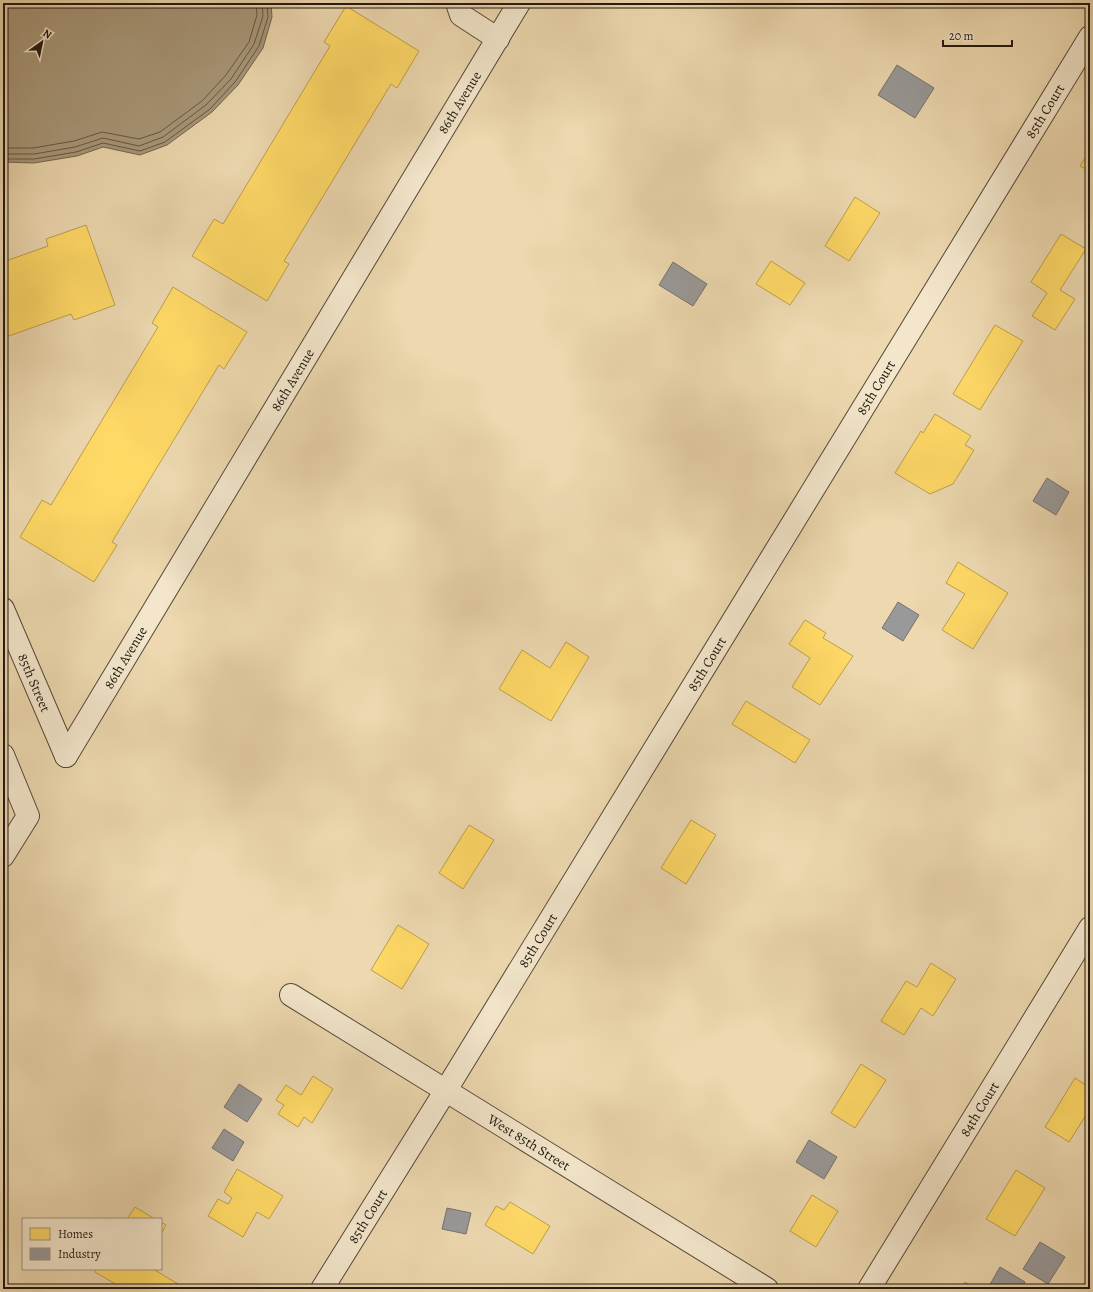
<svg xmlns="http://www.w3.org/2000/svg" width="1093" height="1292" font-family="Alegreya,serif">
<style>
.water{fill:#a89779;stroke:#72654f}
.homes{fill:#ffd966;stroke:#bc9f4c}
.industry{fill:#999;stroke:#757370}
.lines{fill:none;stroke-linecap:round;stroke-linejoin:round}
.shore{stroke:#645844;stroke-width:1}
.minor-casing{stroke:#544938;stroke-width:24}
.minor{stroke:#f3e6cb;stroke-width:22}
.labels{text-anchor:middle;stroke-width:4;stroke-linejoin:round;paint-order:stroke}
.street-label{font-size:14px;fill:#211910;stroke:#f3e6cb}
</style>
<rect width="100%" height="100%" fill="#edd8af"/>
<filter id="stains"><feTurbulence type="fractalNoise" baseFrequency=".005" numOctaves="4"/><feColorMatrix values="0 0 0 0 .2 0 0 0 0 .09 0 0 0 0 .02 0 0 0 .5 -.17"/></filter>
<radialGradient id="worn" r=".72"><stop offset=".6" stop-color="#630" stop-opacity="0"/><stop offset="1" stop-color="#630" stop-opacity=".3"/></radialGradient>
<polygon class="water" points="3,3 271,3 272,17 263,48 238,85 212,112 167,145 140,155 103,147 77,156 34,163 3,162"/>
<g class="homes">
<polygon points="346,6 419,51 397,88 391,84 284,261 289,264 267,301 192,256 214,219 223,224 330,46 324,42"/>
<polygon points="1090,150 1090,175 1085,172 1086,169 1080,166"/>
<polygon points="855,197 880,213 849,261 825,246"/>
<polygon points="86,225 115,305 74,320 71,314 3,338 3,262 48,246 46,239"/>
<polygon points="1061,234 1086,249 1060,290 1075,299 1055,330 1032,316 1047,293 1031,282"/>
<polygon points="771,261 805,283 790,305 756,284"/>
<polygon points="173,287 247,332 224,369 219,365 112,542 117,545 94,582 20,537 42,500 51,505 158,327 152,323"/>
<polygon points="995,325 1023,341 980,410 953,394"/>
<polygon points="935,414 971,436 965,445 974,450 953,484 930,494 895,473 921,431 923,433"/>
<polygon points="958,562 1008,593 973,649 942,630 965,594 946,583"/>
<polygon points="805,620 826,633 823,638 853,656 820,705 792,687 810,658 789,644"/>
<polygon points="566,642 589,657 551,721 499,689 522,650 550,668"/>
<polygon points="746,701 810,740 795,763 732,724"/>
<polygon points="691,820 716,835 686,884 661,868"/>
<polygon points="469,825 494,840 463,889 439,873"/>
<polygon points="398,925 429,944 402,989 371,970"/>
<polygon points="931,963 956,979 933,1016 921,1008 904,1035 881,1021 906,981 917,987"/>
<polygon points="1090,1045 1090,1057 1085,1054"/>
<polygon points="861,1064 886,1080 855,1128 831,1113"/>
<polygon points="313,1076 333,1089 312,1123 304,1117 298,1127 278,1114 284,1105 276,1100 286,1085 301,1095"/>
<polygon points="1075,1078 1090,1088 1090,1109 1069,1142 1045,1127"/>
<polygon points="237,1169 283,1196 269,1219 257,1212 243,1237 208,1216 218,1199 228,1204 232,1198 224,1192"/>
<polygon points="1016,1170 1045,1188 1015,1236 986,1219"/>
<polygon points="812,1195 838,1211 816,1247 790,1231"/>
<polygon points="510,1202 550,1226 533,1254 485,1225 496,1206 504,1210"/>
<polygon points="135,1207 155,1219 127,1219"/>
<polygon points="161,1222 166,1225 161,1234"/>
<polygon points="97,1269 153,1269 178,1284 175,1289 124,1289 95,1272"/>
<polygon points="965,1282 977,1289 961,1289"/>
<polygon points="609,1285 615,1289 606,1289"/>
</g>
<g class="industry">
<polygon points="897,65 934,88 915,118 878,95"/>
<polygon points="673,262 707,284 693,306 659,285"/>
<polygon points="1047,478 1069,492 1056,515 1033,501"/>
<polygon points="898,602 919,615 903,641 882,628"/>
<polygon points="239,1084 262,1099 247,1122 224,1107"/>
<polygon points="224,1129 244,1142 233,1161 212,1148"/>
<polygon points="809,1140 837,1157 824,1179 796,1162"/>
<polygon points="447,1208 471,1213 466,1234 442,1229"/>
<polygon points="1040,1242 1065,1257 1048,1284 1023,1269"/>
<polygon points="1000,1267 1025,1282 1021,1289 988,1288"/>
</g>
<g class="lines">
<g class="shore">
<polyline points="3,148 33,148 74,141 102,132 139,139 160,132 202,101 226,75 249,42 257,15 256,3"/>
<polyline points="3,154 34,154 75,147 103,138 139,146 163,137 206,105 231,79 254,44 263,16 262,3"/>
<polyline points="3,159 34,159 76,152 103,143 140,151 165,142 210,109 235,82 259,46 268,17 267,3"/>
</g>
<defs>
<g id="minor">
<polyline points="457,3 461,15 498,39"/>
<path id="s1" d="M3 609 66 756"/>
<polyline points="3,755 28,816 3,856"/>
<path id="s2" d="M66 756 519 3"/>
<path id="s3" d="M291 995 767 1289"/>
<path id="s4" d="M322 1289 446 1090 1090 37"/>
<path id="s5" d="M869 1289 1090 928"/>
</g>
</defs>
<use href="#minor" class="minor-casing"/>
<use href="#minor" class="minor"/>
</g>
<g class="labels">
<g class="street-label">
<text dy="5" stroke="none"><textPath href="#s2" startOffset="763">86th Avenue</textPath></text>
<text dy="5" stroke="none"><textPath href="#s4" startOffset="1382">85th Court</textPath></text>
<text dy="5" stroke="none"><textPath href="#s2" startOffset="439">86th Avenue</textPath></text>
<text dy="5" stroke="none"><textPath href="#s4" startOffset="1058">85th Court</textPath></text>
<text dy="5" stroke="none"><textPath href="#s2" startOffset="115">86th Avenue</textPath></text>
<text dy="5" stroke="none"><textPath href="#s4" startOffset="734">85th Court</textPath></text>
<text dy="5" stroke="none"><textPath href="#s1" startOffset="80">85th Street</textPath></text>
<text dy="5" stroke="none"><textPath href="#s4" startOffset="410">85th Court</textPath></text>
<text dy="5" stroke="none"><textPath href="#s5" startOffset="211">84th Court</textPath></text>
<text dy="5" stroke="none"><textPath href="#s3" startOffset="280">West 85th Street</textPath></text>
<text dy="5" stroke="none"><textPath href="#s4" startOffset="86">85th Court</textPath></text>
</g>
</g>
<rect width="1093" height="1292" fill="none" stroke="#edd8af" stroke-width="16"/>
<rect x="4" y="4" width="1085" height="1284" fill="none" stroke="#211910" stroke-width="2"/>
<rect x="8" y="8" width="1077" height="1276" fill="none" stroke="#211910"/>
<rect x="22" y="1218" width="140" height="52" fill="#f3e6cb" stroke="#9f9480"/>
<rect x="30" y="1228" width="20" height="12" fill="#ffd966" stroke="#9f9480"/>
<text x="58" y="1238" font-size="12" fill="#211910">Homes</text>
<rect x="30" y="1248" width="20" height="12" fill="#999999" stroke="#9f9480"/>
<text x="58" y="1258" font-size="12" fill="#211910">Industry</text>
<g transform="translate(42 42) rotate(33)" stroke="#f3e6cb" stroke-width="3" paint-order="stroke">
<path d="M0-3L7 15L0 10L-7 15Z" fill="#211910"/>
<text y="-6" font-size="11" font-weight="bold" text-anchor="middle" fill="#211910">N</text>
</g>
<path d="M943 40v6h69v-6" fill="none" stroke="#211910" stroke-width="2"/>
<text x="949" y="40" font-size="12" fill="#211910" stroke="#f3e6cb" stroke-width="3" paint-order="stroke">20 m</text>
<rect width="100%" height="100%" filter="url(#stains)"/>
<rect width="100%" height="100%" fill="url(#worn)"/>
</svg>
